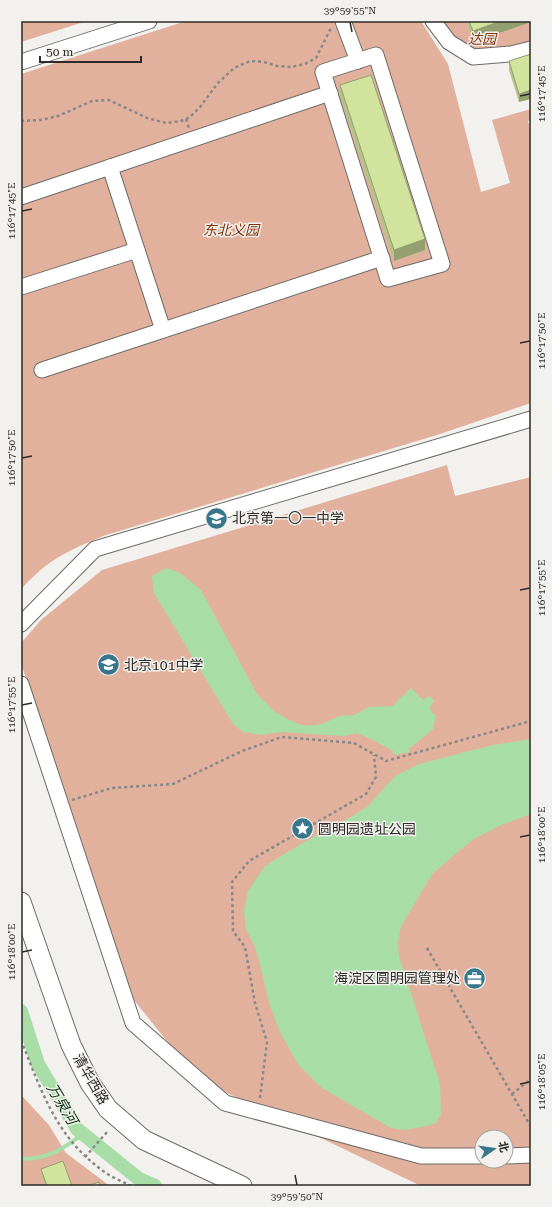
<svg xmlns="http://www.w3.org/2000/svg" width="552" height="1207" font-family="'Roboto Serif','Noto Sans SC',serif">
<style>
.green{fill:#e2b19e;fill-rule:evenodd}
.water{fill:#a8dda8}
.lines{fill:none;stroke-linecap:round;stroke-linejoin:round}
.stream{stroke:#a8dda8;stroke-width:4}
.canal{stroke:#a8dda8;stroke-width:14}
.minor-casing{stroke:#6c6b67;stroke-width:17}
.major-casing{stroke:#6c6b67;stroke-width:21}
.path{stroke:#888885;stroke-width:2.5;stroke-dasharray:3 3;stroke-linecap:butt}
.minor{stroke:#fff;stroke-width:15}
.major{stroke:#fff;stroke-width:19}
.wall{fill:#b5c388}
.shaded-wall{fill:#939f6f}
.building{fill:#d2e39e;stroke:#939f6f}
.ticks{fill:none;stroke:#2b2b29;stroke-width:1.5}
.labels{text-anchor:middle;stroke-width:3;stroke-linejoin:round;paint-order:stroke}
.park-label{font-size:14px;font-style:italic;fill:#83330a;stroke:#f2f1ed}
.poi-label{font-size:14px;fill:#2b2b29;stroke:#f2f1ed;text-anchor:start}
.street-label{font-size:14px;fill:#2b2b29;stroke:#f2f1ed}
.water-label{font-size:15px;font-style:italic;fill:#0f3512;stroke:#f2f1ed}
.neatline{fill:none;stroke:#2b2b29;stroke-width:1.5}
.ticks-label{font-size:10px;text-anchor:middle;fill:#2b2b29}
</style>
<rect width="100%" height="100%" fill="#f2f1ed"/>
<g class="green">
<polygon points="21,21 87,21 21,42"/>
<path d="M186 21H421L448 64 481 192 510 183 492 120 531 109V120L528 121 531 130V403L437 435 106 535C79 546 54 556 34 576 29 581 24 585 21 590V74Z"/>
<polygon points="433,21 531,21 531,49 473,57"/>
<path d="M447 465 455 496 531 477V1186H421L225 1092 175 1051 129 994 21 663V643L41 620 102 570ZM482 1137H506V1161H482Z"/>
<polygon points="23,1097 49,1125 66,1153 110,1186 21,1186 21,1098"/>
</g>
<g class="water">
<polygon points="167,568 180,573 201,590 257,694 274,711 287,719 304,726 322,724 339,716 354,715 369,707 392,706 411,688 423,700 429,696 434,701 430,707 431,712 436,715 433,729 410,748 409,752 394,755 393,751 375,741 357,733 344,736 281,732 261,735 243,732 233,724 154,593 152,576"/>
<polygon points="531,739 531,814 501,825 472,840 433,873 401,926 398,943 399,956 440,1084 441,1114 436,1123 427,1126 404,1130 391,1128 322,1088 299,1066 281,1034 270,1006 261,968 255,947 246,929 244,911 248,891 265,866 299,845 351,817 368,806 395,776 419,764 493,745"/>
</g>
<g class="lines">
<path class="stream" d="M21 1159C49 1159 61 1150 83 1134"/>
<polyline class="canal" points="21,1011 38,1064 77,1129 139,1179 155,1186"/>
<defs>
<g id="minor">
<polyline points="343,21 358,61"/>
<polyline points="433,21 449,42 473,57 511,54 531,49"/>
<polygon points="376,55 442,264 388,279 323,72"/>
<polyline points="21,62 149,21"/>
<polyline points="110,167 163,330"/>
<polyline points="21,197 330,93"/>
<polyline points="21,287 137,250"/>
<polyline points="42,370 382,258"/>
<polyline points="21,624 95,549 531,419"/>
<polyline points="21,684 133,1023 225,1103 421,1156 482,1156"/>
<polyline points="506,1156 531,1155"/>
</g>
<polyline id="major" points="21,902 71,1045 90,1083 108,1109 144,1140 242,1186"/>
</defs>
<use href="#minor" class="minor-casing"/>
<use href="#major" class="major-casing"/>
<g class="path">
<polyline points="186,119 189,128"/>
<polyline points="21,121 41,120 58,116 92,101 109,100 147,118 166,123 181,121 190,117 200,107 218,83 234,68 250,61 264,62 277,66 291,67 305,64 316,58 331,28"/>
<polyline points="72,800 112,788 173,784 242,751 282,737 354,743 386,761 531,721"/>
<polyline points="427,948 531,1127"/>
<path d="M21 1040C41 1090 56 1137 102 1170 110 1177 122 1181 131 1186"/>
<polyline points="512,1094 531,1079"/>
<polyline points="260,1098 267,1042 255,1003 245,947 233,931 232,882 249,861 366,794 376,777 374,755"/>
<polyline points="85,1157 108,1131"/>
</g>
<use href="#minor" class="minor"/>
<use href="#major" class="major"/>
</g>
<g class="wall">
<polygon points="466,21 531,21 531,22 473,42"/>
<polygon points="531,54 519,102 509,70 509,61"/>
<polygon points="340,85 425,250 394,261 340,96"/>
<polygon points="41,1169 72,1186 45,1186 41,1175"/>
</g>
<g class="shaded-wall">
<polygon points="501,21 531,21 531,22 473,42 473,31"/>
<polygon points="531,90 531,99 519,102 519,94"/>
<polygon points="425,239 425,250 394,261 394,250"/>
</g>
<g class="building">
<polygon points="469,21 501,21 473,31"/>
<polygon points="531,54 531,90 519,94 509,61"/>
<polygon points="371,75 425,239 394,250 340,85"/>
<polygon points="63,1161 72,1186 47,1186 41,1169"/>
<polygon points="99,1182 100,1186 87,1186"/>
</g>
<path class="ticks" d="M350 22 352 32M520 96 530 94M22 211 32 209M520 343 530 341M22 458 32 456M520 590 530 588M22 705 32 703M520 837 530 835M22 952 32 950M520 1084 530 1082M295 1175 297 1185"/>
<defs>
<symbol id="school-disc" viewBox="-11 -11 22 22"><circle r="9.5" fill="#37768b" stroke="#f2f1ed"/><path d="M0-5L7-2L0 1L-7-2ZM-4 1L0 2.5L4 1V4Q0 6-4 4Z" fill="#fff"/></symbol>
<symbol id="sight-disc" viewBox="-11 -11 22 22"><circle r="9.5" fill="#37768b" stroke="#f2f1ed"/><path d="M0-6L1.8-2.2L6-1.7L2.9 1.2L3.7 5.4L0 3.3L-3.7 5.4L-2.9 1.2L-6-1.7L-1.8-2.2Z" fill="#fff"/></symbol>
<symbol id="office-disc" viewBox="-11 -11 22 22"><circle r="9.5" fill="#37768b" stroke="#f2f1ed"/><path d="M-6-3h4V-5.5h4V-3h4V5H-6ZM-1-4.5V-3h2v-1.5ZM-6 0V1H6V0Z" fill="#fff"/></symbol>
</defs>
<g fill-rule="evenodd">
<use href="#school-disc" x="204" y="506" width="25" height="25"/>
<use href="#school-disc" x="96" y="652" width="25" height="25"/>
<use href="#sight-disc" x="290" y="816" width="25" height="25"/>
<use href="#office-disc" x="462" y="966" width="25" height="25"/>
</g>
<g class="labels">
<g class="park-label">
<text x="482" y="44">达园</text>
<text x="231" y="235">东北义园</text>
</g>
<g class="poi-label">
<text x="232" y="523">北京第一〇一中学</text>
<text x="124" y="670">北京101中学</text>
<text x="318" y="834">圆明园遗址公园</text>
<text x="460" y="983" text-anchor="end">海淀区圆明园管理处</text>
</g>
<g class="street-label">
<text transform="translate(91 1079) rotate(60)" y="5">清华西路</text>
</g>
<g class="water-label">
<text transform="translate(62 1104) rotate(59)" y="5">万泉河</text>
</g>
</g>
<rect width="552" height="1207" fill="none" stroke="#f2f1ed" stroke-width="44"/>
<g transform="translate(494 1149) rotate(77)"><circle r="19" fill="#f2f1ed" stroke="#a2a29f"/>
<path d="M0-3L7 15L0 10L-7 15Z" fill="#37768b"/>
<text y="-6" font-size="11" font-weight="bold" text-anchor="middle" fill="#2b2b29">北</text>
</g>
<path d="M40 56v6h101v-6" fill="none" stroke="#2b2b29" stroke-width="2"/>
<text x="46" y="56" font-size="12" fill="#2b2b29" stroke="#f2f1ed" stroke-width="3" paint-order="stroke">50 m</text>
<rect x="22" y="22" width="508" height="1163" class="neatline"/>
<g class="ticks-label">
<text x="350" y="14">39°59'55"N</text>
<text transform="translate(541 94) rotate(-90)" y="4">116°17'45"E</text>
<text transform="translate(11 211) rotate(-90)" y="4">116°17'45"E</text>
<text transform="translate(541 341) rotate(-90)" y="4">116°17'50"E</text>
<text transform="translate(11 458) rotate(-90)" y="4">116°17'50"E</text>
<text transform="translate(541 588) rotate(-90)" y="4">116°17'55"E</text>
<text transform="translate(11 705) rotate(-90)" y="4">116°17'55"E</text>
<text transform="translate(541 835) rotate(-90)" y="4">116°18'00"E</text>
<text transform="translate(11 952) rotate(-90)" y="4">116°18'00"E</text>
<text transform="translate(541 1082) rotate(-90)" y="4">116°18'05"E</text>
<text x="297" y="1200">39°59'50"N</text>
</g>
</svg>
